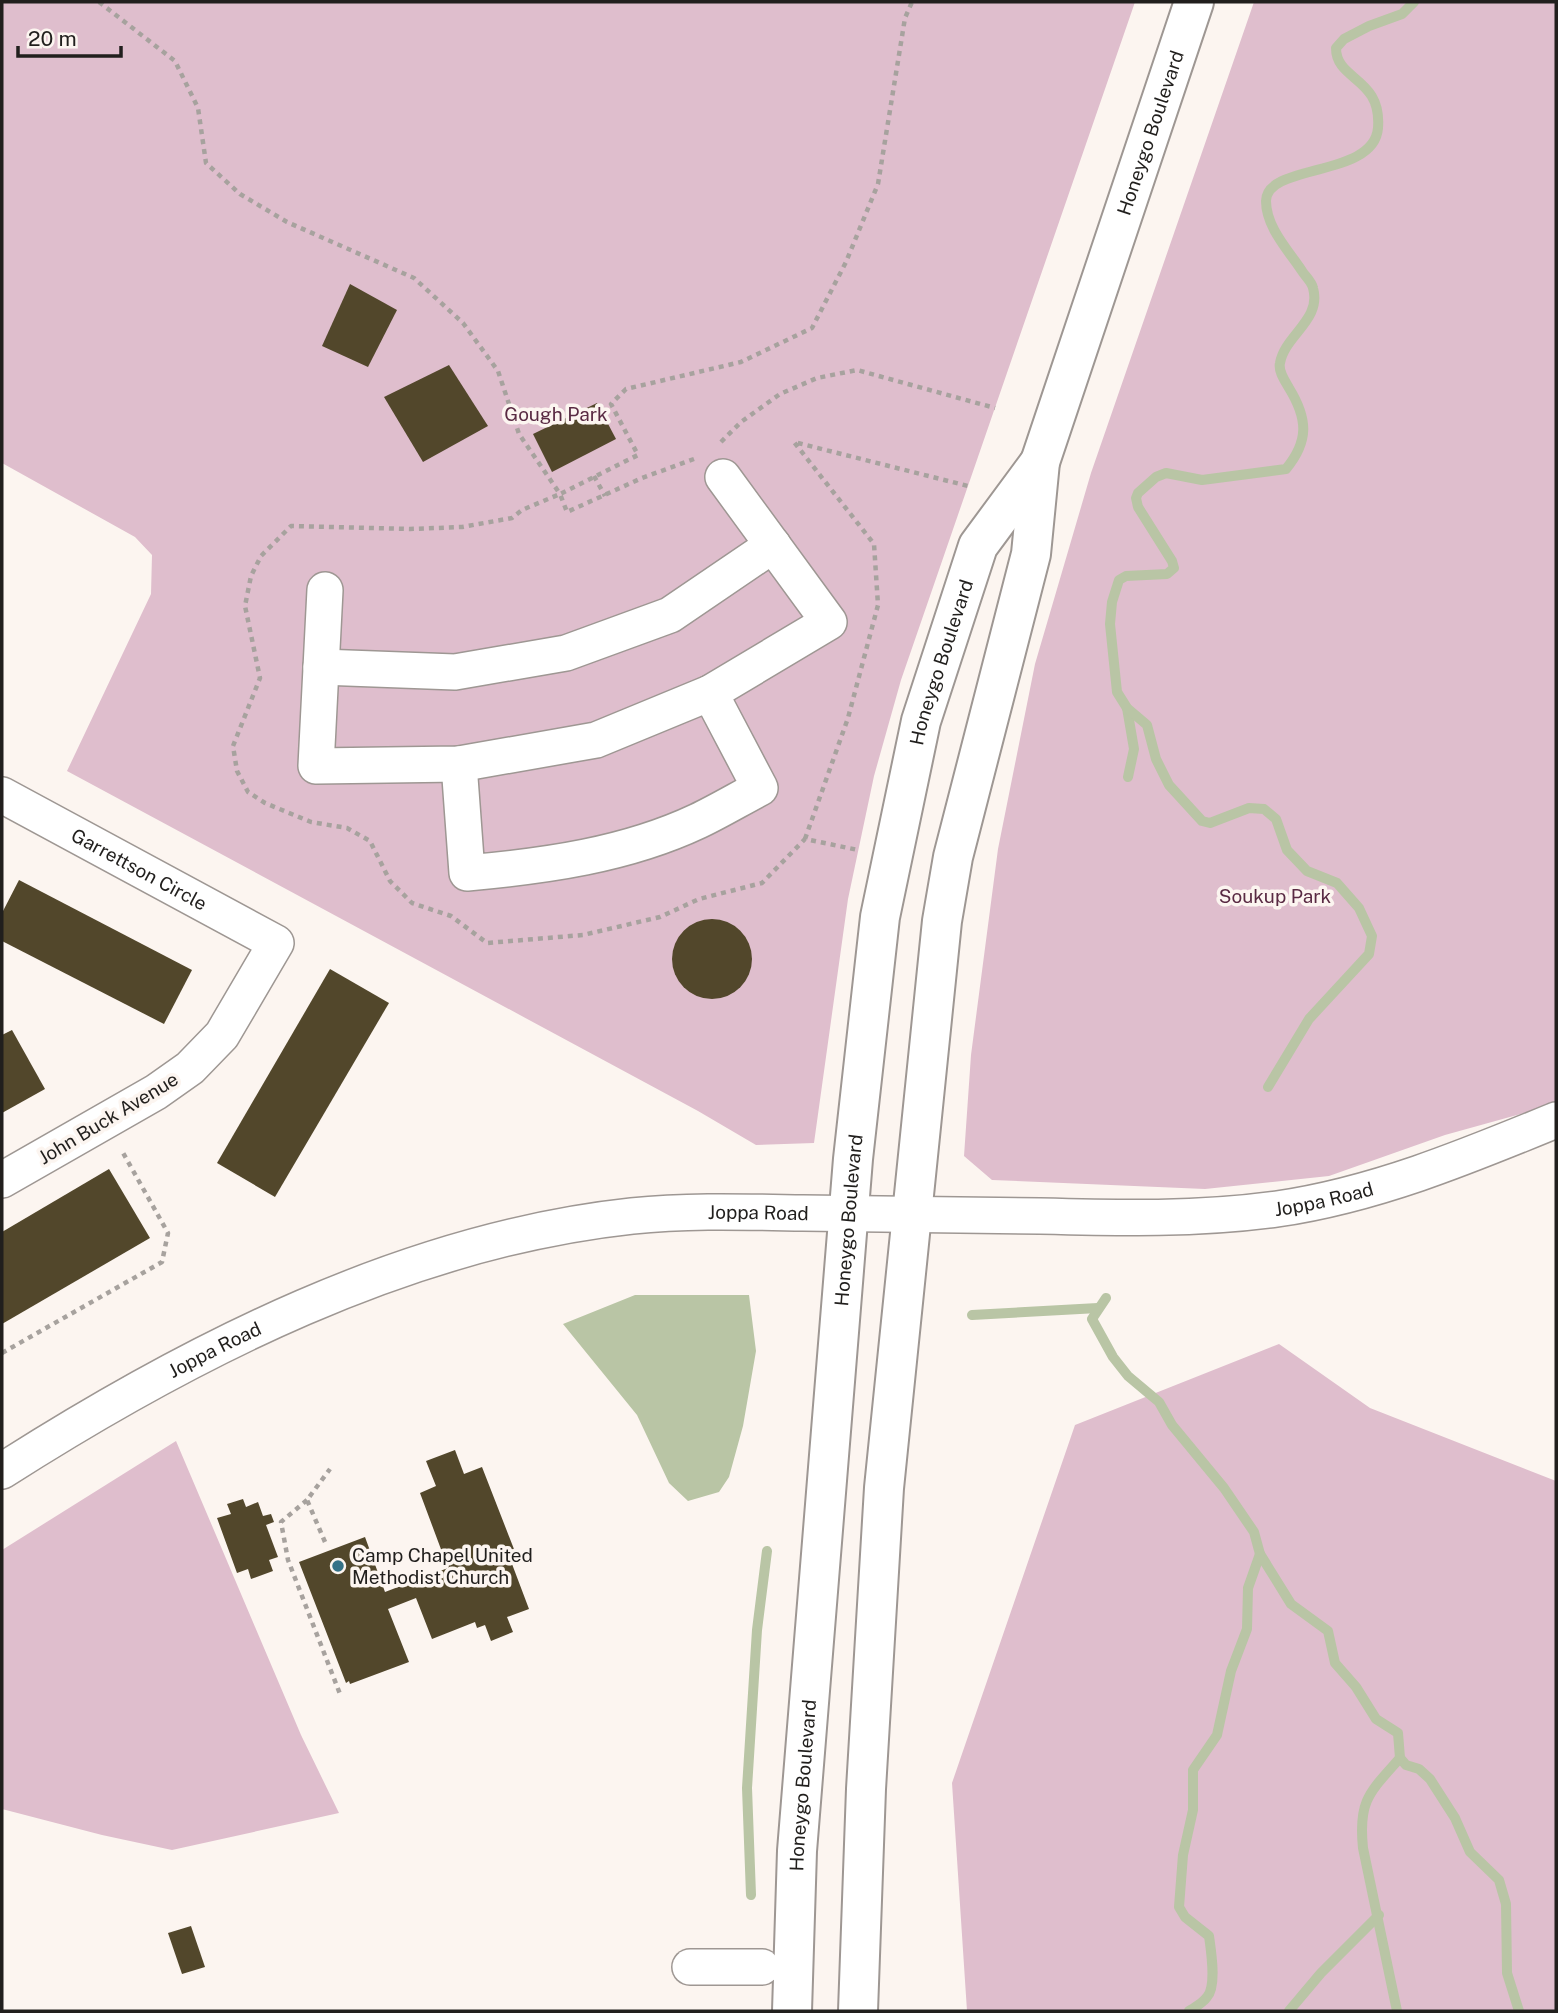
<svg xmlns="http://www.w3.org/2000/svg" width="1558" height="2013" font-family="'Public Sans',sans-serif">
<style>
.green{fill:#dfbecd}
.water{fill:#b9c5a5}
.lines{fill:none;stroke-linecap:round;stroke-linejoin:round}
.stream{stroke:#b9c5a5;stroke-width:10}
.building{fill:#52472b}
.minor-casing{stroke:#9e9793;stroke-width:38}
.major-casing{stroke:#9e9793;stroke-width:42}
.path{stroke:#a7a29e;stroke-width:4.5;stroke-dasharray:5 5;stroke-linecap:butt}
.minor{stroke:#fff;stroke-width:35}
.major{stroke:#fff;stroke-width:38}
.poi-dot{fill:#347187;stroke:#fcf5f0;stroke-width:2.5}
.labels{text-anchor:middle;stroke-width:7;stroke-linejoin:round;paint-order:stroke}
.street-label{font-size:19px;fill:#211f1d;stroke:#fcf5f0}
.park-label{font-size:19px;fill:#592a43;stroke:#fcf5f0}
.poi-label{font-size:19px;fill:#211f1d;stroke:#fcf5f0;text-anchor:start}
</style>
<rect width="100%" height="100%" fill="#fcf5f0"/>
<g class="green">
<polygon points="2,2 1135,2 901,680 874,776 848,899 814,1143 756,1145 698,1111 67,771 151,594 152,555 135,537 2,463"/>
<polygon points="1254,2 1556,2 1556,1104 1445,1135 1329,1176 1205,1189 992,1180 964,1156 971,1055 998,849 1035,664 1091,473"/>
<polygon points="1279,1344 1370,1408 1556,1481 1556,2011 967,2011 952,1783 1075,1425"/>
<polygon points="176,1441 301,1735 339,1813 172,1850 102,1835 2,1809 2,1550"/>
</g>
<polygon class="water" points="635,1295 749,1295 756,1351 743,1426 729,1477 719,1492 688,1501 669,1483 637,1415 563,1324"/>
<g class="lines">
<g class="stream">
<polyline points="1127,708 1134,749 1128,777"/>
<path d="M1268 1087 1309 1019 1369 954 1372 936 1359 908 1337 883 1307 871 1287 850 1276 819 1264 809 1249 808 1210 823 1202 821 1169 785 1156 759 1147 725 1127 708 1117 692 1110 624 1112 602 1119 580 1126 576 1167 574 1174 568 1172 561 1138 507 1136 498 1138 493 1156 477 1166 473 1202 480 1286 469C1309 441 1308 419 1289 388 1285 381 1278 371 1280 363 1285 335 1322 320 1313 288 1312 282 1305 276 1302 271 1288 250 1266 227 1266 201 1266 163 1374 178 1378 128 1382 77 1336 81 1336 48L1344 39 1369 26 1402 14 1414 2"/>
<polyline points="1106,1298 1092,1319 1113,1357 1128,1376 1159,1402 1172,1425 1224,1488 1254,1532 1260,1554 1291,1604 1328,1631 1335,1663 1356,1687 1376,1719 1398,1733 1400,1758 1406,1765 1419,1769 1430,1779 1455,1818 1470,1852 1499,1880 1506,1904 1507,1973 1519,2011"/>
<polyline points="972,1315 1098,1308"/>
<polyline points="751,1895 747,1788 757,1630 767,1551"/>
<path d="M1189 2011C1195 2007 1203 2003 1207 1997 1217 1986 1211 1951 1209 1936L1185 1917 1179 1907 1183 1855 1193 1810V1770L1217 1735 1231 1671 1247 1629 1248 1588 1260 1554"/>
<polyline points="1289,2011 1321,1973 1379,1915"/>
<path d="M1397 2011 1363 1848C1358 1800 1370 1792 1400 1758"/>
</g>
</g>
<g class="building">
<polygon points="350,284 397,310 368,367 322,346"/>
<polygon points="449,365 488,426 423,462 384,397"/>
<polygon points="597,403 616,439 552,472 533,434"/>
<polygon points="19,880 192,970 164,1024 2,941 2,913"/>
<circle cx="712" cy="959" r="40"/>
<polygon points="330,969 389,1003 275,1197 217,1163"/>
<polygon points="12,1030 45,1089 2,1113 2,1035"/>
<polygon points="109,1169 150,1238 2,1324 2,1232"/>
<polygon points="455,1450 464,1474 482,1467 519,1562 512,1564 529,1609 507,1617 513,1632 491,1641 485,1625 477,1628 475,1622 432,1639 416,1598 388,1609 409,1662 350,1684 349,1681 346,1683 299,1562 365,1537 385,1592 448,1568 420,1493 436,1486 426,1461"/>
<polygon points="243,1499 246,1507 258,1502 263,1516 271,1514 274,1522 266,1525 278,1557 269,1560 273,1571 251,1579 248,1569 237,1573 217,1518 231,1514 227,1504"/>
<polygon points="191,1926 205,1967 182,1974 168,1933"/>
</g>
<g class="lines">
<defs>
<g id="minor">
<polyline points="325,590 316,766 459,764 596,740 710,693 829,622 723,477"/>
<polyline points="321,667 455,672 566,653 670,615 773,545"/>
<path d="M459 764 467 873C545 866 626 855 698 821 719 811 739 799 760 788L710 693"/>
<path id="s1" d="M2 795 276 943 222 1035 190 1068 156 1092 2 1180"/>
<path id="s2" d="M2 1471C190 1351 407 1240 632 1216 689 1210 746 1212 803 1213 882 1214 961 1215 1040 1216 1119 1218 1198 1220 1277 1209 1374 1195 1466 1157 1556 1120"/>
<polyline points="690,1967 762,1967"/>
</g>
<g id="major">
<path id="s3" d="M792 2011 797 1851 853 1159 880 917 921 721 978 546 1040 462"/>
<path id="s4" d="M858 2011 866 1789 884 1488 942 921 953 857 1031 554 1040 462 1194 2"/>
</g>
</defs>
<use href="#minor" class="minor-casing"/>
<use href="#major" class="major-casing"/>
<g class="path">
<polyline points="99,2 175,61 198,108 206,163 240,194 287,222 414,278 463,323 498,371 519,434 560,494 638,455 611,404 626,389 741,362 812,328 846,262 878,184 905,18 912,2"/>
<polyline points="721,442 741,422 780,394 817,378 857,370 995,408"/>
<polyline points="694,459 642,478 567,512 560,494 522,510 512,518 462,527 410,529 291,526 261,556 251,576 245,606 260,678 233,746 237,771 248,792 265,803 311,822 347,828 370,841 390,881 412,903 451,916 487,943 583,935 660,917 699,899 762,883 805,839 858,850"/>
<polyline points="594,476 605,496"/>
<polyline points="805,839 848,718 878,605 874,544 794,442 968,486"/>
<polyline points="2,1353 162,1262 168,1233 122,1151"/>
<polyline points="307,1500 281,1522 288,1560 340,1694"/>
<polyline points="325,1542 307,1500 330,1469"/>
</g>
<use href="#minor" class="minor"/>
<use href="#major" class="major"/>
</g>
<circle class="poi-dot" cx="338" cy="1566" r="7"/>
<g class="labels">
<g class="street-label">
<text dy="7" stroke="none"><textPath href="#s4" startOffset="1911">Honeygo Boulevard</textPath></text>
<text dy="7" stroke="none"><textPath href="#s3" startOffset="1360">Honeygo Boulevard</textPath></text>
<text dy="7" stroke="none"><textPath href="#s1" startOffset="156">Garrettson Circle</textPath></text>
<text transform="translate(108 1118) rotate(-31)" y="7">John Buck Avenue</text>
<text dy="7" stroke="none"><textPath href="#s2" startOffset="1379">Joppa Road</textPath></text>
<text dy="7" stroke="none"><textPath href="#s2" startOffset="812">Joppa Road</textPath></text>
<text dy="7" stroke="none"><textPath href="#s3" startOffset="793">Honeygo Boulevard</textPath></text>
<text dy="7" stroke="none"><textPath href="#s2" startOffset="245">Joppa Road</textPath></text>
<text dy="7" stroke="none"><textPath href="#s3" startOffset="226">Honeygo Boulevard</textPath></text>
</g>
<g class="park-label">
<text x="556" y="421">Gough Park</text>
<text x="1275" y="903">Soukup Park</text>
</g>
<g class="poi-label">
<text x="352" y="1562">Camp Chapel United<tspan x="352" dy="22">Methodist Church</tspan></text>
</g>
</g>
<rect width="1558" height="2013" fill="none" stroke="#211f1d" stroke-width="7"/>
<path d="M18 46v10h103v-10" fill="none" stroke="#211f1d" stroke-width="3.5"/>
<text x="28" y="46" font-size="21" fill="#211f1d" stroke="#fcf5f0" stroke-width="5" paint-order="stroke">20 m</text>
</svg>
